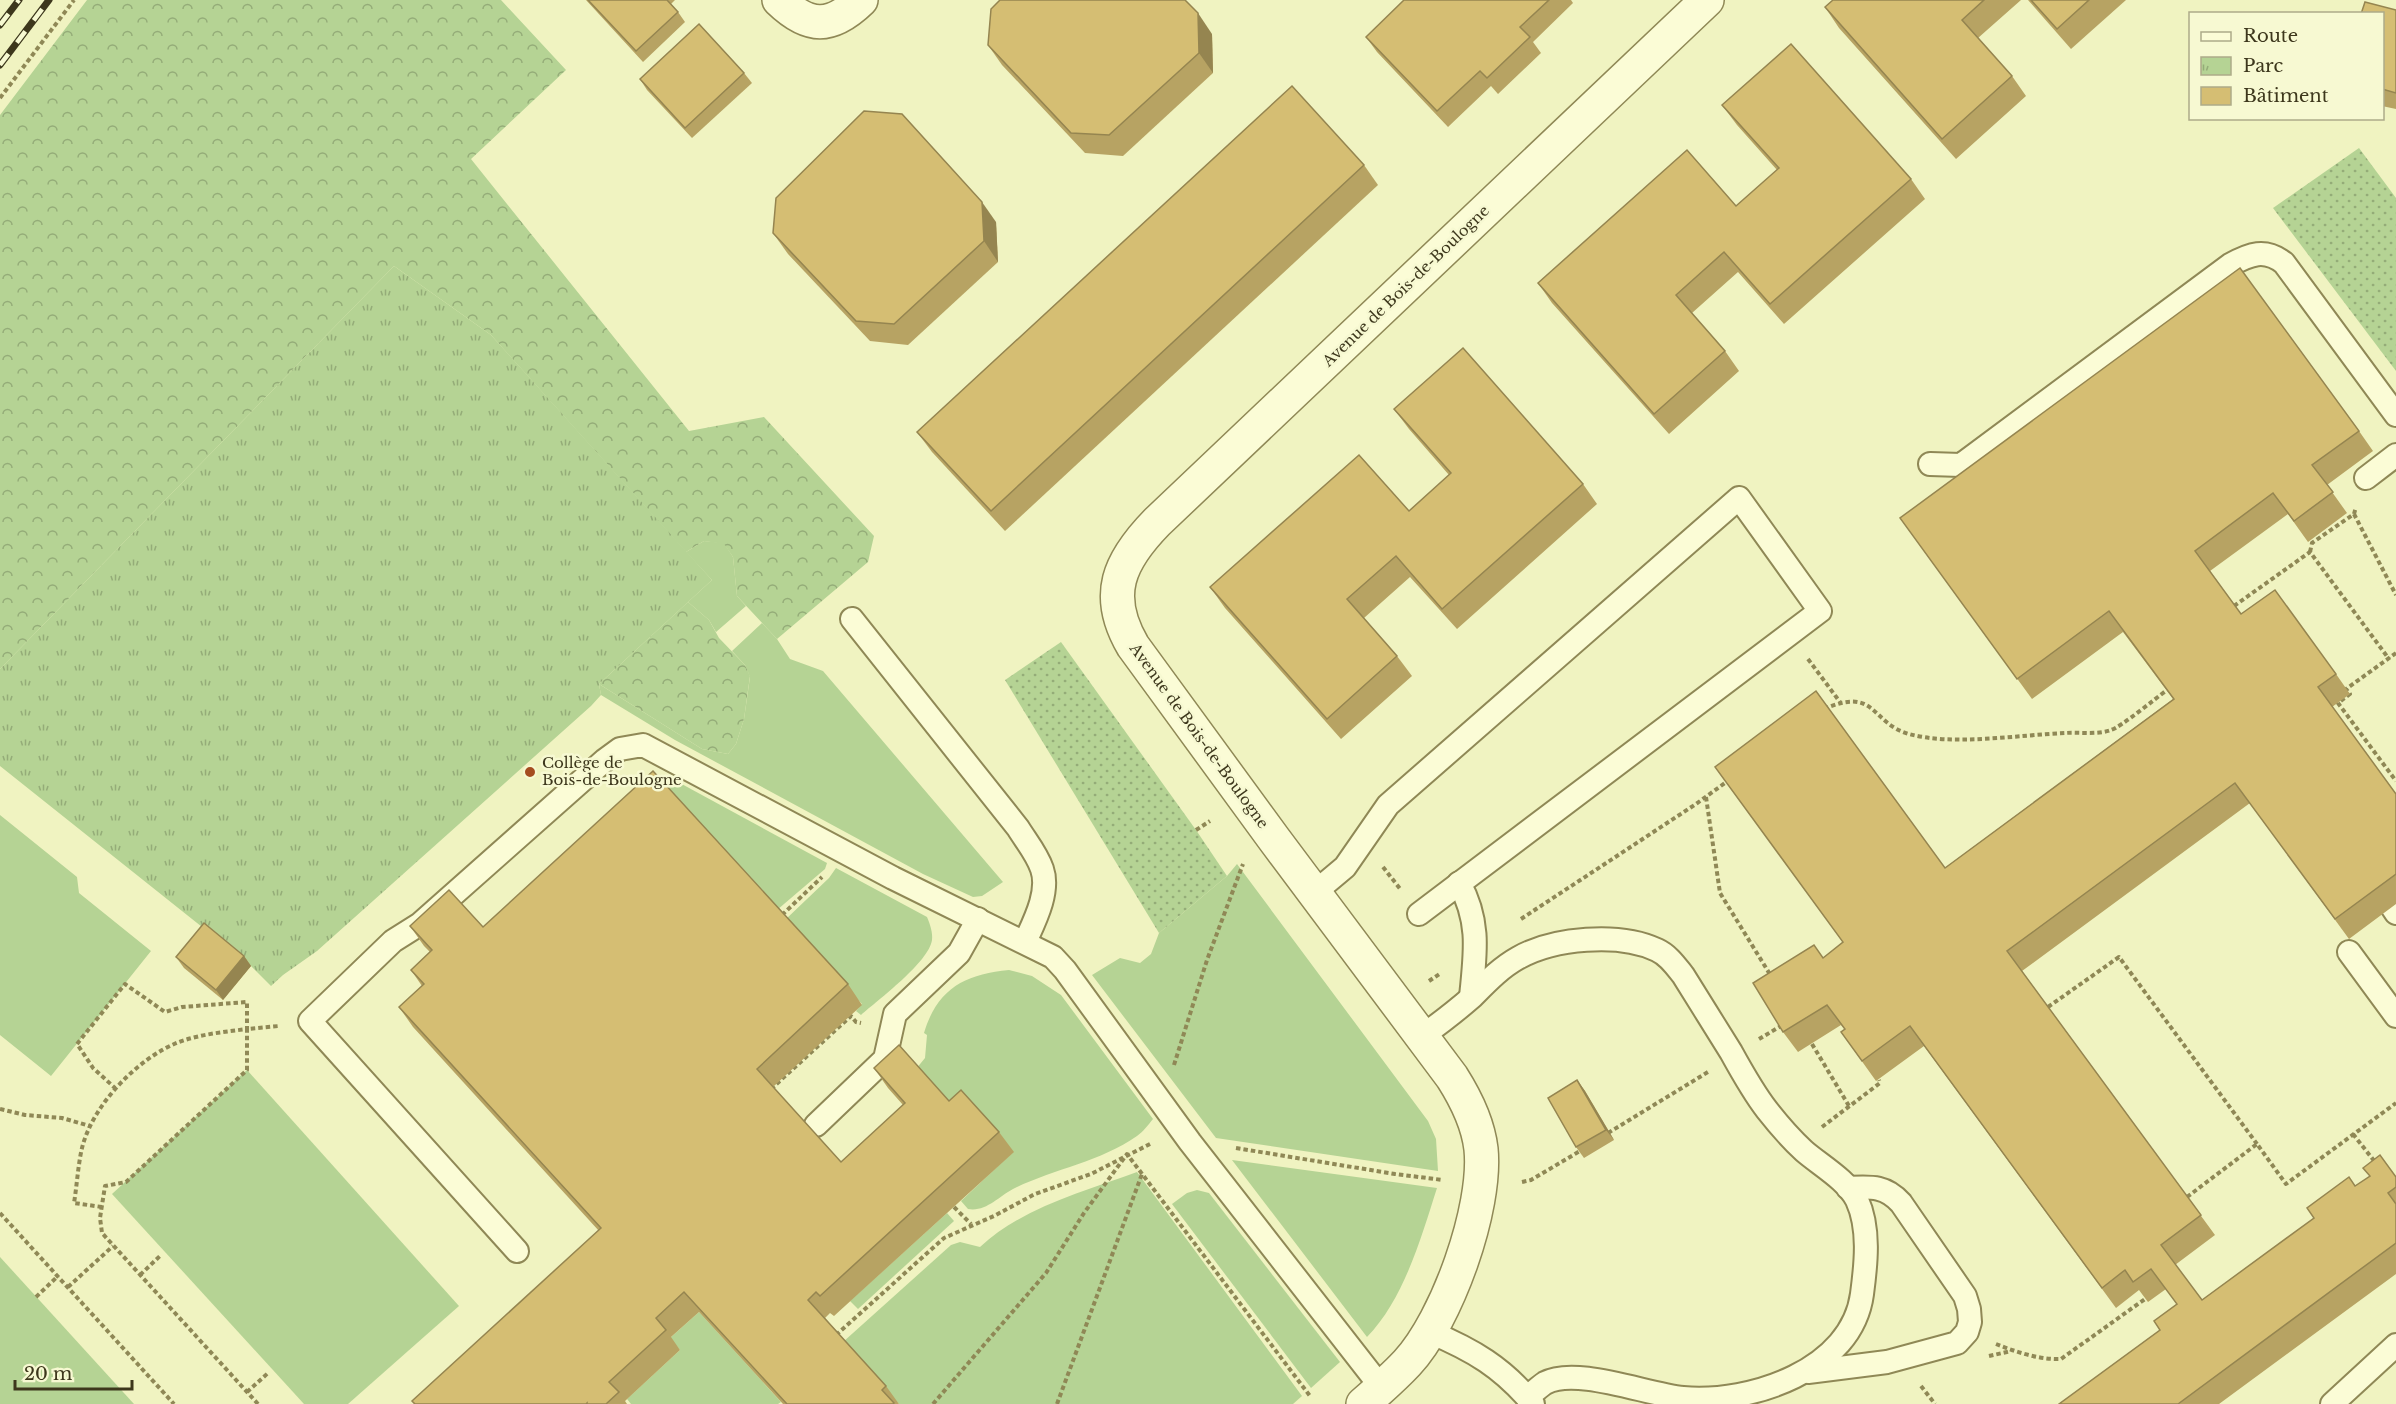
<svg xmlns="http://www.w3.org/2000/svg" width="2396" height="1404" font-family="'Libre Baskerville',serif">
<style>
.grass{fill:#b5d394}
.forest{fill:url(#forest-crowns)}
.park{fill:url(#park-tufts)}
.garden{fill:url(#garden-dots)}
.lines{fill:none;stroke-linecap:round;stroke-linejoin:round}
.service-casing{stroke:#8f8856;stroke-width:26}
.minor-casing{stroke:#8f8856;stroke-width:36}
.path{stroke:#8f8856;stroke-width:4;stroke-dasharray:4.5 3;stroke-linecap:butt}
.service{stroke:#fbfcd6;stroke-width:22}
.minor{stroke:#fbfcd6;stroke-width:33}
.rail-casing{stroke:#3d371c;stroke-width:7}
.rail{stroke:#f7f9d2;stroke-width:4.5;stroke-dasharray:14;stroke-linecap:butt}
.wall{fill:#b7a363}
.shaded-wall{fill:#958550}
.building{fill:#d5be73;stroke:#958550;stroke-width:1.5}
.poi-dot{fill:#a54d1f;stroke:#f7f9d2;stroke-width:2}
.labels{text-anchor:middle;stroke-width:5;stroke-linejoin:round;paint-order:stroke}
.street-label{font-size:15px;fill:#3d371c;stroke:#f7f9d2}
.poi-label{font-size:15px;fill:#3d371c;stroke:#f7f9d2;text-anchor:start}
</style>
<defs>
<pattern id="forest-crowns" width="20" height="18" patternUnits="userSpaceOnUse" patternTransform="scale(1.5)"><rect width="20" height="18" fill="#b5d394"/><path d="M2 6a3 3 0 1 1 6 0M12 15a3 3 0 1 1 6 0" fill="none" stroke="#94ac78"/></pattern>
<pattern id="park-tufts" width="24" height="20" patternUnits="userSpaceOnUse" patternTransform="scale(1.5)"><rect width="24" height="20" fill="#b5d394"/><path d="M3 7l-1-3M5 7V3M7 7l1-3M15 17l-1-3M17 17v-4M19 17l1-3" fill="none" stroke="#94ac78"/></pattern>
<pattern id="garden-dots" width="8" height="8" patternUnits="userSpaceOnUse" patternTransform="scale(1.5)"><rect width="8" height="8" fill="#b5d394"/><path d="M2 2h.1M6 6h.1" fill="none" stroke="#94ac78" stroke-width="1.8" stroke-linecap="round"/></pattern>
</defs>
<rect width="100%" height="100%" fill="#f0f3c1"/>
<g class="grass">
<polygon points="704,541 724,543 733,557 737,596 746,606 716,632 709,620 688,602 712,580 686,552"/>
<polygon points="762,623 777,639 790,659 823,671 1003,882 982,896 973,897 923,874 675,740 601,695 599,684 702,749 728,754 736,744 744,719 750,677 745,665 732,651"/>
<polygon points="667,776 827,863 825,869 777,910 650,784 660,777"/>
<polygon points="0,815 77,877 79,893 151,951 51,1076 0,1035"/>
<polygon points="1237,864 1428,1121 1436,1139 1438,1171 1216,1138 1092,975 1120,958 1140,963 1151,954 1159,933 1227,876"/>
<path d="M836 868 927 917C930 924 933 933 932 940 929 962 878 1000 861 1015L856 1011 862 1004 785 920 829 878Z"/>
<path d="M1009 970 1032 976 1061 995 1153 1119C1148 1125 1143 1132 1137 1136 1100 1162 1053 1169 1013 1189 998 1197 986 1212 968 1209L961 1201 1013 1152 963 1121 916 1069 925 1058 927 1035 924 1033C937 989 965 974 1009 970Z"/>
<polygon points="247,1070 459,1306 348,1404 304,1404 112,1194"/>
<path d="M1232 1160 1437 1188C1421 1238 1404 1299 1367 1337Z"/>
<path d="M1137 1172 1302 1396 1293 1404H899L843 1342 951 1245 960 1242 980 1247C1023 1207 1083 1192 1137 1172Z"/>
<polygon points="1197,1190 1209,1193 1340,1362 1311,1388 1172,1204 1187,1193"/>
<polygon points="947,1213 954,1221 858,1309 850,1301"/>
<polygon points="0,1257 134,1404 0,1404"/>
<polygon points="699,1312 781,1402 778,1404 631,1404 627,1399 680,1350 670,1338"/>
</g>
<g class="forest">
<polygon points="87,0 501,0 566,70 471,159 689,431 764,417 874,536 868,562 777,639 737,596 733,557 724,544 704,541 686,552 491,335 394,266 0,669 0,115"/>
<polygon points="688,602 709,620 719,638 745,665 750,676 744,719 736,744 728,754 702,749 599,684"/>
</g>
<polygon class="park" points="394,266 491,335 712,580 599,684 601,695 591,706 317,951 283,975 271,986 251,966 0,766 0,669"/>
<g class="garden">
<polygon points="2359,148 2396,198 2396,371 2273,208"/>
<polygon points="1061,642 1196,830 1227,876 1159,933 1005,680"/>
</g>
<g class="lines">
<defs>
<g id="service">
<path d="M1930 464 1961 465 2230 265C2250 254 2265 248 2284 263L2396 415"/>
<polyline points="2366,478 2396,455"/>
<path d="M852 619 1018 828C1026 841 1037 854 1042 869 1050 892 1034 922 1025 942"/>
<path d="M1459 883C1481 922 1475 955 1471 997"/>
<polyline points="1314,893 1345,867 1388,805 1739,498 1820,611 1419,914"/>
<polyline points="2392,907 2396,913"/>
<polyline points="2349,952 2396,1016"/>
<path d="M1421 1037C1439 1024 1456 1011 1472 997 1486 983 1500 968 1518 958 1553 938 1619 932 1657 950 1668 955 1675 965 1683 975 1699 1001 1715 1026 1731 1052 1742 1072 1753 1092 1767 1110 1778 1124 1790 1138 1804 1151 1820 1165 1847 1180 1857 1200 1870 1228 1866 1264 1862 1294 1852 1370 1751 1404 1683 1398 1648 1395 1576 1366 1545 1383 1539 1387 1533 1393 1527 1397"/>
<polyline points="816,1125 885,1059 895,1014 959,953 978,919"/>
<polyline points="517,1251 310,1021 393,941 420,924 605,760 620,749 643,745 893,878 1053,957 1065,970 1190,1142 1381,1387"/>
<path d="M1430 1332C1473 1350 1502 1367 1533 1404"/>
<path d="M1808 1372 1887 1362 1957 1343 1967 1332 1970 1322 1969 1309 1965 1296 1901 1203C1885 1185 1870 1187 1848 1188"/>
<polyline points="2332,1404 2396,1345"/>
</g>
<g id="minor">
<path d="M779 0C809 29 831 29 861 0"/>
<path d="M1363 1404C1378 1391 1393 1378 1407 1363 1447 1320 1487 1208 1481 1149 1478 1123 1466 1099 1452 1077L1274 839 1133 646C1103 595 1119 561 1157 522L1707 0"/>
</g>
</defs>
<use href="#service" class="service-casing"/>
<use href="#minor" class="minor-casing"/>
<g class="path">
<polyline points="0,98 74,0"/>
<polyline points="2354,514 2396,595"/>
<polyline points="2310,552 2312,543 2354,514 2356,507"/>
<polyline points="2234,606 2310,552 2389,659"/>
<polyline points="2396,653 2346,689 2350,694 2338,703 2396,781"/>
<polyline points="1808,659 1840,702"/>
<path d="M1824 709C1877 686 1870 723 1909 734 1952 746 2019 735 2065 733 2079 732 2097 735 2111 730 2121 727 2156 698 2167 690"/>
<polyline points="1706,797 1720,893 1771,976"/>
<polyline points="1196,830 1210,821"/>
<polyline points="1383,867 1401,890"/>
<polyline points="782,915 822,877"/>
<polyline points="1521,919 1696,804 1729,780"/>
<polyline points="1429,981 1441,973"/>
<polyline points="2048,1007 2119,957 2257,1144"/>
<polyline points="1759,1039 1781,1026"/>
<polyline points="1812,1044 1849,1106"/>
<polyline points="1174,1065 1207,960 1243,864"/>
<polyline points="771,1089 851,1016 856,1022 861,1023"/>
<polyline points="0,1109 25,1115 62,1118 90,1126"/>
<polyline points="1822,1127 1880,1083 1879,1080"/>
<polyline points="1608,1133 1708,1072"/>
<polyline points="2353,1134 2375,1162"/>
<polyline points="1236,1148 1395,1174 1443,1180"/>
<polyline points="1522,1182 1531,1180 1580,1151"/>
<polyline points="2187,1197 2257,1144 2286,1184 2396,1103"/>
<path d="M102 1207 74 1203C77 1185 78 1165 82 1148 93 1104 138 1058 179 1042 201 1034 224 1032 247 1029V1002L182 1007 165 1012 125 984 77 1044 93 1068 115 1088"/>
<polyline points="954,1207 971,1224"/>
<polyline points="0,1213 174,1404"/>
<polyline points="140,1275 161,1255"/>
<polyline points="68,1287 113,1246"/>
<polyline points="36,1297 58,1276"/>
<polyline points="836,1335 944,1238 994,1216 1035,1194 1091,1174 1152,1143"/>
<path d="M1996 1344C2016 1352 2040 1360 2061 1359L2145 1299"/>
<polyline points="1989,1356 2011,1351"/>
<polyline points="1921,1386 1935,1404"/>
<polyline points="247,1392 268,1373"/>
<polyline points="258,1404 102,1233 100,1218 105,1186 126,1182 247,1070 247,1029 279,1026"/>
<polyline points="933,1404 1046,1273 1084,1213 1127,1154 1310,1396"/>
<polyline points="1057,1404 1142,1174"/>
</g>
<use href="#service" class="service"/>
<use href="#minor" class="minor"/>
<defs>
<g id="rail">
<polyline points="0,25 19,0"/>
<polyline points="0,65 49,0"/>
</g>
</defs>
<use href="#rail" class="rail-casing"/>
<use href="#rail" class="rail"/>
</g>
<g class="wall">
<polygon points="586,0 675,0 671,4 678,12 685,22 643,62"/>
<polygon points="1405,0 1571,0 1573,3 1533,42 1541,53 1498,94 1491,86 1448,127 1377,52 1366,37"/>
<polygon points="1833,0 2021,0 1978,38 2012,76 2026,96 1956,159 1839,28 1825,7"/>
<polygon points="2028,0 2126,0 2071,49"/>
<polygon points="2396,10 2396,109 2382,106 2382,14"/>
<polygon points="1212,34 1213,73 1123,156 1085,153 1002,65 988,45"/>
<polygon points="744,73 752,83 692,138 647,90 640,79"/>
<polygon points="1722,105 1911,179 1925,199 1784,324 1738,272 1692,313 1725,351 1739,371 1669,434 1552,303 1538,283 1736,206 1777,170 1737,125"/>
<polygon points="1364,165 1378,185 1005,531 932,452 917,432"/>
<polygon points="996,222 998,262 908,345 870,341 788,254 773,233"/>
<polygon points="1394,409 1583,484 1597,504 1457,629 1410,577 1364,618 1397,656 1412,676 1341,739 1225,608 1210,587 1409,511 1449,475 1409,429"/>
<polygon points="2359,431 2373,451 2327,485 2347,513 2308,542 2288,514 2210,571 2241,614 2336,674 2350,694 2332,707 2396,794 2396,904 2349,939 2250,803 2022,971 2215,1235 2175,1265 2202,1300 2314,1218 2355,1186 2396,1177 2396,1274 2219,1404 2059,1404 2160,1330 2177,1304 2166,1289 2148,1302 2139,1290 2116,1308 1924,1046 1876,1081 1841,1032 1845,1030 1841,1025 1798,1052 1783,1032 1823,958 1843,942 1715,767 1945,868 2173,699 2123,632 2032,699 1900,518"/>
<polygon points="410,926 483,927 848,984 862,1005 773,1087 841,1162 903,1105 888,1088 874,1068 949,1101 999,1132 1014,1152 834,1316 830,1313 825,1318 886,1386 899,1404 783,1404 699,1312 671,1337 680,1350 625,1401 627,1404 414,1404 412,1401 599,1231 413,1027 399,1007 422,986 411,970 430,952 424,946"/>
<polygon points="244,956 251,966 223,1000 184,968 176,957"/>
<polygon points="1577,1080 1585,1091 1614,1140 1584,1158 1576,1147"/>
</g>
<g class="shaded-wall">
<polygon points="1198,13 1212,34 1213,73 1199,53"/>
<polygon points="982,202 996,222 998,262 984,241"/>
<polygon points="244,956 251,966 223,1000 216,990"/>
<polygon points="1577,1080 1585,1091 1614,1140 1606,1130"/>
</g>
<g class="building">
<polygon points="588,0 667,0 678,12 636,51"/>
<polygon points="1000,0 1185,0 1198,13 1199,53 1109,135 1071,133 988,45 991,9"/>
<polygon points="1404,0 1549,0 1520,27 1530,37 1487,78 1480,71 1437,111 1366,37"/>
<polygon points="1833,0 1984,0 1962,20 2012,76 1942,139 1825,7"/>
<polygon points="2031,0 2089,0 2057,29"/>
<polygon points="2365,2 2396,10 2396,93 2382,89 2382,14 2361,14"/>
<polygon points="699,24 744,73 685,128 640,79"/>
<polygon points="1791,44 1911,179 1770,304 1724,252 1676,295 1725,351 1654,414 1538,283 1687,150 1736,206 1779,168 1722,105"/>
<polygon points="1292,86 1364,165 991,511 917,432"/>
<polygon points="864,111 902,114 982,202 984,241 894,324 856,321 773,233 776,198"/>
<polygon points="2240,268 2359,431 2312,465 2333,492 2294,521 2273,493 2195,551 2241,614 2275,590 2336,674 2318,687 2396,794 2396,874 2335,919 2235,783 2007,951 2201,1215 2161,1245 2202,1300 2314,1218 2307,1208 2349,1177 2355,1186 2370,1176 2363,1168 2380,1155 2396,1177 2396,1187 2388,1193 2396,1204 2396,1243 2178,1404 2059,1404 2160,1330 2154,1321 2177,1304 2151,1269 2133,1282 2125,1270 2102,1288 1910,1026 1862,1061 1841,1032 1845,1029 1827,1005 1783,1032 1753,983 1814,945 1823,958 1843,942 1715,767 1816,691 1945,868 2174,699 2109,611 2017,679 1900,518"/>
<polygon points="1463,348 1583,484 1442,609 1396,556 1347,599 1397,656 1327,719 1210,587 1359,455 1409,511 1451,473 1394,409"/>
<polygon points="653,771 848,984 757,1069 841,1162 905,1103 874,1068 899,1045 949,1101 961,1090 999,1132 820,1296 816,1292 808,1300 886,1386 882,1390 894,1403 893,1404 787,1404 684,1292 656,1318 666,1330 609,1382 619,1392 606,1404 587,1404 587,1403 586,1404 415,1404 412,1401 601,1228 399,1007 424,984 411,970 432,950 410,926 449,890 483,927"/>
<polygon points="204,923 244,956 216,990 176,957"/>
<polygon points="1577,1080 1606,1130 1576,1147 1548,1098"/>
</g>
<circle class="poi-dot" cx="530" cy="772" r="6"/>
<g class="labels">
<g class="street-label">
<text transform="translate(1406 286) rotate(-44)" y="5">Avenue de Bois-de-Boulogne</text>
<text transform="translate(1199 736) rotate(54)" y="5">Avenue de Bois-de-Boulogne</text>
</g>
<g class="poi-label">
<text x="542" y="768">Collège de<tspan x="542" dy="17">Bois-de-Boulogne</tspan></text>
</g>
</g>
<rect x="2189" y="12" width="195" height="108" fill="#f7f9d2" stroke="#adab89" stroke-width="1.5"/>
<rect x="2201" y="32" width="30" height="9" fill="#fbfcd6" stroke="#adab89" stroke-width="1.5"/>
<text x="2243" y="42" font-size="18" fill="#3d371c">Route</text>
<rect x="2201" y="57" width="30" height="18" fill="url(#park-tufts)" stroke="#adab89" stroke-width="1.5"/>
<text x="2243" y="72" font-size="18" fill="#3d371c">Parc</text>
<rect x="2201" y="87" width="30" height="18" fill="#d5be73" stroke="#adab89" stroke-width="1.5"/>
<text x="2243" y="102" font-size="18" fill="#3d371c">Bâtiment</text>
<path d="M15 1380v9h117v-9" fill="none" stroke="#3d371c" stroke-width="3"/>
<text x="24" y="1380" font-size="18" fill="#3d371c" stroke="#f7f9d2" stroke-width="4.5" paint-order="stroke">20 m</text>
</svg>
